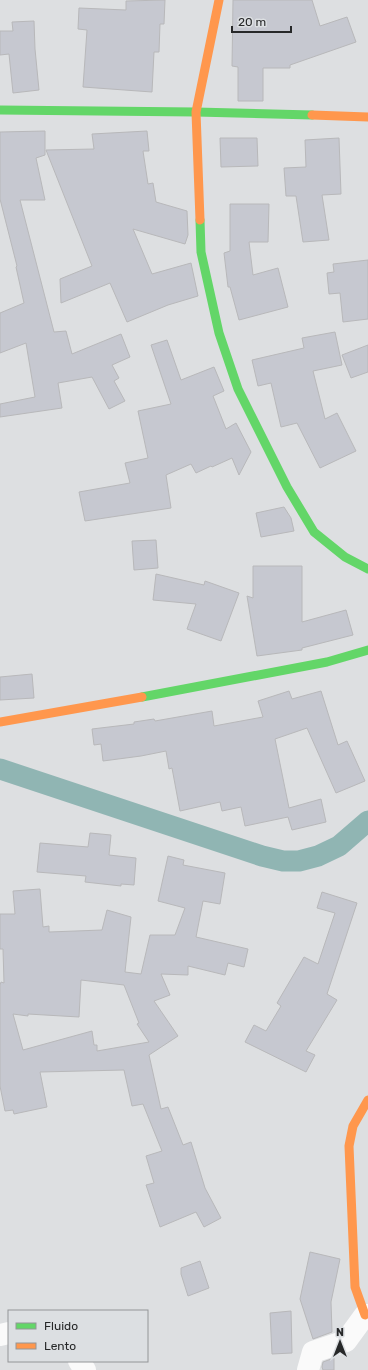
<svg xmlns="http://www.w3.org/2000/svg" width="368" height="1370" font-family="Rubik,sans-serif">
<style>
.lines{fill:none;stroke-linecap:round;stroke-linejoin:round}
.canal{stroke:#90b5b3;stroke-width:21}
.building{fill:#c6c8d0;stroke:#b8b8ba;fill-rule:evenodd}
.street{stroke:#fafafa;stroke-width:22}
.fast{stroke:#63d668;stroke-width:9}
.slow{stroke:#ff974d;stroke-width:9}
</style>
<rect width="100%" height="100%" fill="#dddfe1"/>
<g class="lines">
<polyline class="canal" points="0,769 262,856 283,861 299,861 318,856 339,846 368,821"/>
</g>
<g class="building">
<polygon points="165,0 164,24 160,24 159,52 154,52 152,92 83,87 87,30 78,29 79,8 126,10 126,1"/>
<polygon points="233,0 312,0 320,26 347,17 356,42 290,65 290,68 263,68 263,101 238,101 238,67 232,66"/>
<polygon points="34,21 35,49 39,90 13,93 9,54 0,55 0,31 13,31 12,22"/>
<polygon points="45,131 45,155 36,158 45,200 20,200 54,332 66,331 72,354 121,334 130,357 112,365 119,378 114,381 125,401 109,409 92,377 58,383 62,408 0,417 0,404 35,397 26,343 0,353 0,313 24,303 16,267 17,266 0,199 0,132"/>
<polygon points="147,131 149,151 143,151 148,184 153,183 156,202 187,211 188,235 185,244 133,229 152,274 191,263 198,296 168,305 127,322 110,283 61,303 60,279 92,266 46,150 94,149 92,134"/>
<polygon points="220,138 257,138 258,166 221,167"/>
<polygon points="339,138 341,194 322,195 329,240 303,242 296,196 286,196 284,168 306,167 305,140"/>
<polygon points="230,204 269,204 268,242 249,242 253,275 278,268 288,307 239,320 230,287 228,287 224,253 230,251"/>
<polygon points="368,260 368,319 343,322 340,293 329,294 327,273 334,272 333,264"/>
<polygon points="335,332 342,365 313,371 325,419 337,413 356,451 320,468 297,423 281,427 271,383 258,386 252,360 304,348 302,338"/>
<polygon points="167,340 181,380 214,367 224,391 213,396 226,429 236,423 251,452 239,475 232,458 212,467 211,466 196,473 191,464 166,475 171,508 85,521 79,492 130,483 125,463 148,458 138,411 171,404 151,345"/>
<polygon points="368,345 368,372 351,378 342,355"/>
<polygon points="284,507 291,518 294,531 261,537 256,513"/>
<polygon points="156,540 158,568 134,570 132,541"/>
<polygon points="253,566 302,566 302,622 346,610 353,635 302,648 302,650 257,656 247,596 253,598"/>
<polygon points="156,574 204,585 205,581 239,593 221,641 187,629 196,604 153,600"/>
<polygon points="32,674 34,698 0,700 0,677"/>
<polygon points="289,691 292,699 321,691 338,745 347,741 365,781 336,793 307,728 275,739 289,808 321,799 326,822 292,830 288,817 245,826 241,807 222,811 220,802 180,811 172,768 169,769 166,751 141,756 103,761 101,744 94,745 92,729 134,724 134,722 154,719 155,721 212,711 214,726 263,717 258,701"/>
<polygon points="90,833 111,835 109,855 136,858 134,885 121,884 121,886 85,882 86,876 37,872 40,843 88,847"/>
<path d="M168 856 184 860 183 865 225 873 220 904 203 901 196 937 248 949 244 967 228 963 225 975 188 966V975L161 974 170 995 154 1001 178 1036 149 1055 161 1109 168 1107 183 1145 191 1142 205 1188 221 1218 204 1227 196 1212 160 1227 146 1185 154 1183 146 1156 162 1151 143 1104 132 1106 124 1070 40 1072 47 1107 14 1114 13 1110 5 1111 0 1086V985L1 982 4 983 3 949H0V914H15L13 891 40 889 43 927 49 926V932L102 930 107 910 131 917 125 972 141 974 150 935H175L185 908 158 901ZM81 980 124 985 139 1023 137 1024 149 1042 97 1051V1045H94L92 1031 23 1050 13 1014 28 1016V1014L79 1017Z"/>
<polygon points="322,892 357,903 327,994 337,1000 306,1051 315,1055 306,1072 245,1042 254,1025 266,1031 281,1006 277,1003 304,957 318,964 335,913 317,908"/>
<polygon points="310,1252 340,1259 331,1302 332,1332 313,1339 300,1299"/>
<polygon points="200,1261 209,1288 188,1296 181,1274 181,1268"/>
<polygon points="291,1311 292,1353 272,1354 270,1313"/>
<polygon points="334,1358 334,1370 323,1370 322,1367 323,1362"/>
</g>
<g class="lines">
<g class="street">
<polyline points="0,1335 9,1333"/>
<polyline points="79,1361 85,1370"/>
<polyline points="308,1370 313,1352 346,1341 365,1315 368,1315"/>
</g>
<g class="fast">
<polyline points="0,110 196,112 312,115"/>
<polyline points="200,220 201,252 219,333 238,389 287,487 314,532 345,557 368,569"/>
<polyline points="142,697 327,662 368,650"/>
</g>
<g class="slow">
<polyline points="312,115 368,117"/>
<polyline points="200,220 196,112 219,0"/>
<polyline points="0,722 142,697"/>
<polyline points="365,1315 355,1287 349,1146 353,1126 368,1100"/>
</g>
</g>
<rect x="8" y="1310" width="140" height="52" fill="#dcdfe2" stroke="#949698"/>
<rect x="16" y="1323" width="20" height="6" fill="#63d668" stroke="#949698"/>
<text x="44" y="1330" font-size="12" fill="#272829">Fluido</text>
<rect x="16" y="1343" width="20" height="6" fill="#ff974d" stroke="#949698"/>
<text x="44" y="1350" font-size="12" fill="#272829">Lento</text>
<g transform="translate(340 1342)" stroke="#dcdfe2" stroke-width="3" paint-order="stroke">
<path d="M0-3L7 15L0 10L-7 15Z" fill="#272829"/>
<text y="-6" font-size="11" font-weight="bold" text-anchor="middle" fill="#272829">N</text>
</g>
<path d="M232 26v6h59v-6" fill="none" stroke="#272829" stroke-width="2"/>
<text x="238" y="26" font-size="12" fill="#272829" stroke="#dcdfe2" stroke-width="3" paint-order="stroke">20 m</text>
</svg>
